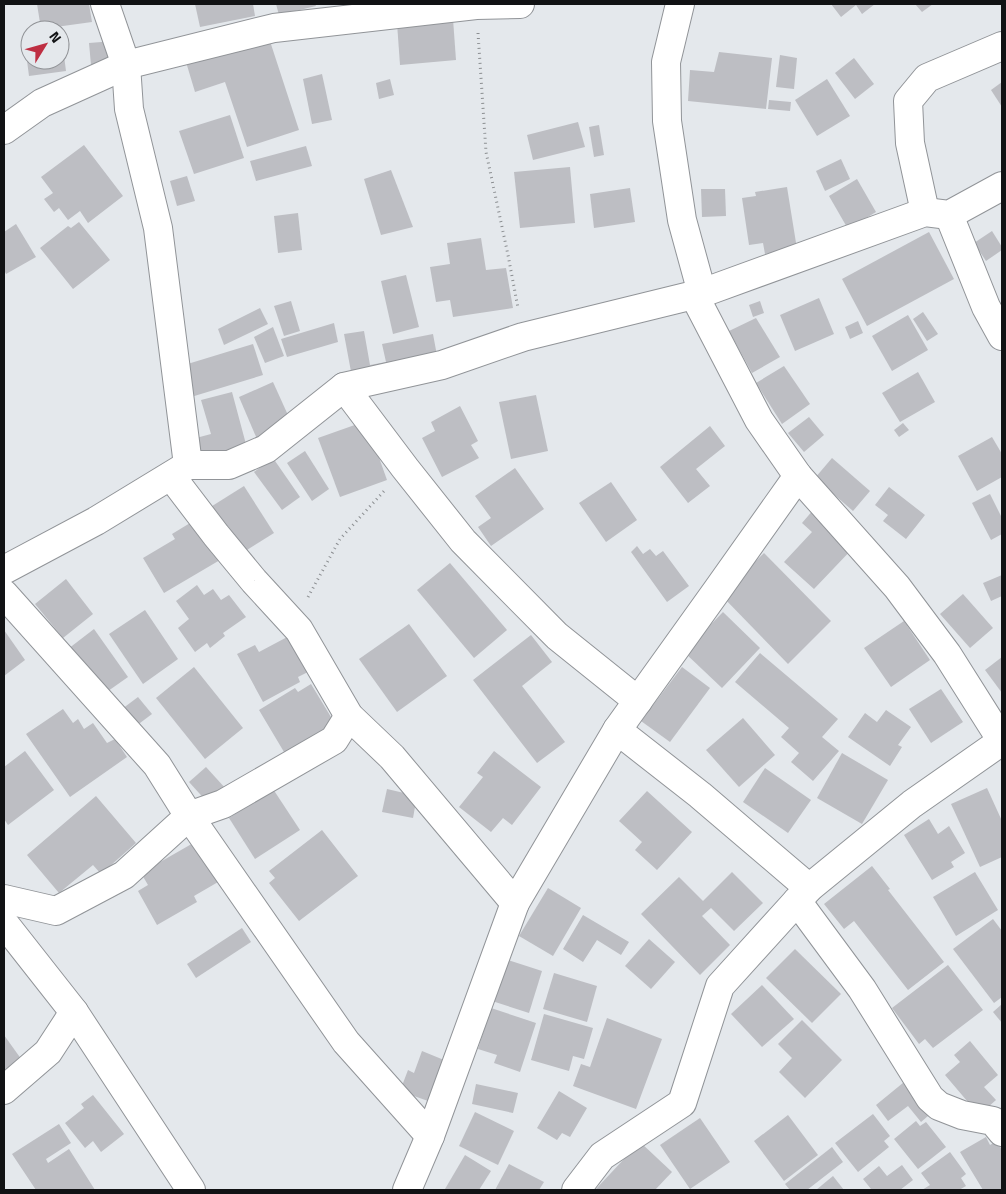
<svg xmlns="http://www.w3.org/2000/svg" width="1006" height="1194" font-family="'Titillium Web',sans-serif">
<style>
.building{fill:#bdbec3}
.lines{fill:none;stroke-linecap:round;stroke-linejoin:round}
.minor-casing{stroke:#919498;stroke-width:30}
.path{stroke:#8b8e91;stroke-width:3;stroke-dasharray:1 4;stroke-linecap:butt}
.minor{stroke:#fff;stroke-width:28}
</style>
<rect width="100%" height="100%" fill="#e4e8ec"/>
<g class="building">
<polygon points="37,4 89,4 92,22 41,29"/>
<polygon points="195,4 253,4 255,16 200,27"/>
<polygon points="276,4 315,4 316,6 279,15"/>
<polygon points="831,4 875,4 862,14 856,5 841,17"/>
<polygon points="915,4 933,4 922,12"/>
<polygon points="453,19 456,60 400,65 397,23"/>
<polygon points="268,35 299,130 247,147 225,82 195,92 186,62"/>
<polygon points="114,41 116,62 91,65 89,43"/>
<polygon points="63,48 66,71 29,76 26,53 30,52 30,60 60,60 60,49"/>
<polygon points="719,52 772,58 766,109 688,101 690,70 714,72"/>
<polygon points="780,55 797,58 794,89 776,87"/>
<polygon points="854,58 874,84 855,99 835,73"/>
<polygon points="322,74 332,120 312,124 303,79"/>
<polygon points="390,79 394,95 379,99 376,83"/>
<polygon points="827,79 850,116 817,136 795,100"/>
<polygon points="1002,82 1002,107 991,90"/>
<polygon points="769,100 791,102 790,111 768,109"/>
<polygon points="230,115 244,158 194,174 179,131"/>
<polygon points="578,122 585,147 533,160 527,135"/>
<polygon points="599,125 604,155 594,157 589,127"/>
<polygon points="84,145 123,196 88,223 80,211 68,220 59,208 54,212 44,199 53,193 41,177"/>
<polygon points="306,146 312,166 256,181 250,161"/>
<polygon points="841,159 850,179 825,191 816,171"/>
<polygon points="570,167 575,223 520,228 514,172"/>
<polygon points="391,170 413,227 381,235 364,179"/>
<polygon points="187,176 195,201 177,206 170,181"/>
<polygon points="857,179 876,212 848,229 829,196"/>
<polygon points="787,187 797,249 765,254 763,243 749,245 742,198 756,196 755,192"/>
<polygon points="630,188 635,222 594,228 590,194"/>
<polygon points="701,189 725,189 726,216 702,217"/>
<polygon points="298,213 302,250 278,253 274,216"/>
<polygon points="79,222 110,260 73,289 40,248 68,226 71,228"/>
<polygon points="16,224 36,257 6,274 4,270 4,232"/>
<polygon points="992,231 1002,247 1002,250 986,261 974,243"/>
<polygon points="929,232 954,279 867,326 842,279"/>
<polygon points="481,238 486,270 506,268 513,308 453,317 450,300 436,302 430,267 450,264 447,243"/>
<polygon points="406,275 419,327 393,334 381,281"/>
<polygon points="819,298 834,334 795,351 780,315"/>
<polygon points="291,301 300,331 284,336 274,306"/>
<polygon points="760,301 764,313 753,317 749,305"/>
<polygon points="260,308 268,324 224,345 218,329"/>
<polygon points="923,312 938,334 927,341 913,319"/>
<polygon points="908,315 928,350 892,371 872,336"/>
<polygon points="756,318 780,357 752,373 729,331"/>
<polygon points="858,321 863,333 850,339 845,327"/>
<polygon points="334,323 338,342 287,357 281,339"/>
<polygon points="273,327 284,356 265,363 254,337"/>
<polygon points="364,331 370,365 386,362 382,344 433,334 438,361 352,377 344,334"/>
<polygon points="253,344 263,375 191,397 181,366"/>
<polygon points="784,366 810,404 782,424 756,383"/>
<polygon points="918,372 935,402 900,422 882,393"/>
<polygon points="273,382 292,424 257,439 239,397"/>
<polygon points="232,392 247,448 202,460 196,438 211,434 201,400"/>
<polygon points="536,395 548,451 511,459 499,402"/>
<polygon points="460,406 478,441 471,445 479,458 442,477 422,438 435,431 431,422"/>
<polygon points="809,417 824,435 804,452 788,433"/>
<polygon points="366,421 387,480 340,497 318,438"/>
<polygon points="903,423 909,430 899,437 894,430"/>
<polygon points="710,426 725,446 696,469 710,486 688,503 660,467"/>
<polygon points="992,437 1002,454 1002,477 977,491 958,456"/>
<polygon points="305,451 329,489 312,501 287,463"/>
<polygon points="273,458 300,497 282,510 254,472"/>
<polygon points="832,458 870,491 853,511 815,478"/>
<polygon points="515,468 544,509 491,546 478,527 491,518 475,496"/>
<polygon points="611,482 637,520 606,542 579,503"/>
<polygon points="244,486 274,533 239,555 209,508"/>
<polygon points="889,487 925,515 906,539 883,521 888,515 875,505"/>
<polygon points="990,494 1002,518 1002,534 991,540 972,503"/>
<polygon points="814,509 854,547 814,589 784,562 812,532 802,523"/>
<polygon points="195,520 220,560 164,593 143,558 175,539 172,534"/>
<polygon points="637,546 643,554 650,549 656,556 663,551 689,586 667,602 631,552"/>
<polygon points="764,553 831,621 788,664 721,595"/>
<polygon points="450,563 507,630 474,658 417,590"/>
<polygon points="1002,575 1002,596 991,601 983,583"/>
<polygon points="66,579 93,614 63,638 35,604"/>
<polygon points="197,585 204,595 213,589 221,600 229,595 246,617 223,633 225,636 210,648 207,643 195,652 178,628 189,619 176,601"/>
<polygon points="963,594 993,628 970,648 940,614"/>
<polygon points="145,610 178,659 143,684 109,634"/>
<polygon points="723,612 760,648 722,688 684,652"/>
<polygon points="904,621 930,660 891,687 864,648"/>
<polygon points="409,624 447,676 397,712 359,659"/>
<polygon points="94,629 128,677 101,696 68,649"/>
<polygon points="4,630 25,660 4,676"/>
<polygon points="291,635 310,671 298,677 300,682 263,702 237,654 255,645 259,652"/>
<polygon points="531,635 552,662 522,686 565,742 537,763 473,680"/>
<polygon points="760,653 838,719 822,737 839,751 813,781 791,762 799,753 781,737 789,728 735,682"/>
<polygon points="1002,657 1002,693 985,670"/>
<polygon points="194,667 243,728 205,759 156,698"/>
<polygon points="682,667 710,688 670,742 641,721"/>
<polygon points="311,684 337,727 287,757 259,710 295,688 298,692"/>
<polygon points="941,689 963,722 931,743 909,709"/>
<polygon points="138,697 152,714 136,726 122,709"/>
<polygon points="63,709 73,723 78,719 84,729 93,723 107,743 115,739 127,757 70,797 26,734"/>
<polygon points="886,710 911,727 898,745 902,747 890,766 848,737 865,713 877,722"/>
<polygon points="743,718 775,755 739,787 706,750"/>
<polygon points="25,751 54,790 8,825 4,819 4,767"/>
<polygon points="494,751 541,787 512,825 503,818 491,832 459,807 483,777 477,773"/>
<polygon points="842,753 888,780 862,824 817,798"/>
<polygon points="206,767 226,789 209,804 189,782"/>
<polygon points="765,768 811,800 788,833 743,802"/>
<polygon points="987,788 1002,821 1002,857 980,867 951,804"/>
<polygon points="273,789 300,830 255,859 229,818"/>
<polygon points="387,789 417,796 413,818 382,812"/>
<polygon points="647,791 692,832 657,870 635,850 642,842 619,821"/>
<polygon points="96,796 136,843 101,874 93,865 59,893 27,855"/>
<polygon points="929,819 938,834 949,826 965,853 951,862 954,867 932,880 904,835"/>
<polygon points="322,830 358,876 299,921 269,883 275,878 269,871"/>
<polygon points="202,838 225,878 194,896 197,902 157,925 138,891 148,885 141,873"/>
<polygon points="872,866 890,889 888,890 944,962 908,990 854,921 844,929 824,904"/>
<polygon points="732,872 763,903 734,931 711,908 702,916 730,945 700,975 641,914 679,877 703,901"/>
<polygon points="975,872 998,910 956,936 933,897"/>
<polygon points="548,888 581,908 553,956 519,936"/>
<polygon points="583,915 629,942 621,955 597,940 583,962 563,949"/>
<polygon points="993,919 1002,931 1002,997 994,1003 953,949"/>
<polygon points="242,928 251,942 196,978 187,964"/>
<polygon points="649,939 675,962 651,989 625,966"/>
<polygon points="795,949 841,994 812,1023 766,978"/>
<polygon points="505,959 542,971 529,1013 492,1001"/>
<polygon points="948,965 983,1010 933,1048 925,1039 919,1044 892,1008"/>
<polygon points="554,973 597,986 587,1022 543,1009"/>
<polygon points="762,985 794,1019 762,1047 731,1014"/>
<polygon points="1002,1004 1002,1023 993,1012"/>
<polygon points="491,1008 536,1023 520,1072 494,1063 497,1055 478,1049"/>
<polygon points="544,1014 593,1028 584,1059 573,1056 569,1071 531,1060"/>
<polygon points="607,1018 662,1039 636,1109 573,1086 581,1064 590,1067"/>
<polygon points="802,1020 842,1060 805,1098 779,1072 792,1058 778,1044"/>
<polygon points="4,1035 24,1063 4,1078"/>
<polygon points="970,1041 998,1075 984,1087 996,1100 979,1115 945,1075 960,1062 954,1055"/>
<polygon points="422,1051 444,1060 428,1101 400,1091 408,1070 414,1073"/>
<polygon points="909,1078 935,1110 921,1122 908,1106 888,1121 876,1105"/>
<polygon points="476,1084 518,1093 513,1113 472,1104"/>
<polygon points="559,1091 587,1108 570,1137 562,1133 557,1140 537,1128"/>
<polygon points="93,1095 124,1134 101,1152 93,1141 85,1148 65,1123 84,1108 81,1104"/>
<polygon points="475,1112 514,1131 498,1165 459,1146"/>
<polygon points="873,1114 890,1136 884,1141 889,1147 858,1172 835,1143"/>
<polygon points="788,1115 818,1155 784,1181 754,1141"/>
<polygon points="700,1118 730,1162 690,1189 660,1145"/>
<polygon points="916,1121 920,1126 926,1122 946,1147 918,1169 894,1139"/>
<polygon points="59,1124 71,1143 46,1159 48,1163 69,1149 95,1190 36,1190 12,1154"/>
<polygon points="986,1137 990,1145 997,1141 1002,1150 1002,1190 983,1190 960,1152"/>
<polygon points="640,1142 672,1172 655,1190 595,1190"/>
<polygon points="832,1147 843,1162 807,1190 790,1190 785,1184"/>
<polygon points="950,1152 966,1174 961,1178 966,1186 959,1190 922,1190 930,1185 921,1173"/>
<polygon points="465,1155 491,1171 479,1190 446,1190 445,1189"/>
<polygon points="509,1164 544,1182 539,1190 495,1190"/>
<polygon points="902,1165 913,1180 900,1190 869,1190 871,1189 863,1179 879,1166 887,1176"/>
<polygon points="833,1176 844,1190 816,1190"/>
</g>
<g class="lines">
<defs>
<g id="minor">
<polyline points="105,4 126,65 129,109 158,228 188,465"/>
<polyline points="680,4 666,62 667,121 682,220 702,293"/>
<polyline points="4,130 42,103 126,65 274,28 476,5 520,4"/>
<polyline points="925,212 910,143 908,101 927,78 1002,46"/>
<polyline points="949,215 986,307 1002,336"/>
<polyline points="694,295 759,420 798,476 897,587 947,654 1002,741"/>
<polyline points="344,387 405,468 463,541 557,636 638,701"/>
<polyline points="171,476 216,535 254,581 299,630 349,716 392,757 515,903"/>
<polyline points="4,570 96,521 188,465 229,465 266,449 344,387 442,365 523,337 702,293 925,212 949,215 1002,186"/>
<polyline points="4,594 157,765 189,816 346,1042 430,1136"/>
<polyline points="617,730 700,795 809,888"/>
<polyline points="4,899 56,911 124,875 189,816 223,804 334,740 349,716"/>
<polyline points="797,901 862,989 930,1098 939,1106 962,1115 993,1121 1002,1132"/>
<polyline points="4,923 74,1012 191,1190"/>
<polyline points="4,1090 48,1052 74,1012"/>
<polyline points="407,1190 430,1136 515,903 617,730 718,589 798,476"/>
<polyline points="576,1190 602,1156 682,1103 720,986 797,901 809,888 912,804 1002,741"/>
</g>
</defs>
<use href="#minor" class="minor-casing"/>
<g class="path">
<polyline points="478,33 486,152 508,255 518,308"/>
<polyline points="308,597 340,539 386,489"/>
</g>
<use href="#minor" class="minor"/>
</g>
<rect width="1006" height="1194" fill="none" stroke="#111214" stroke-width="10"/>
<g transform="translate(45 45) rotate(53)"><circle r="24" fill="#e4e8ec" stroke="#909296"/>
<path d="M0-4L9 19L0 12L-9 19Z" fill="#be2e42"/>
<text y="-8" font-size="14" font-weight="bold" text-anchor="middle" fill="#111214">N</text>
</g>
</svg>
